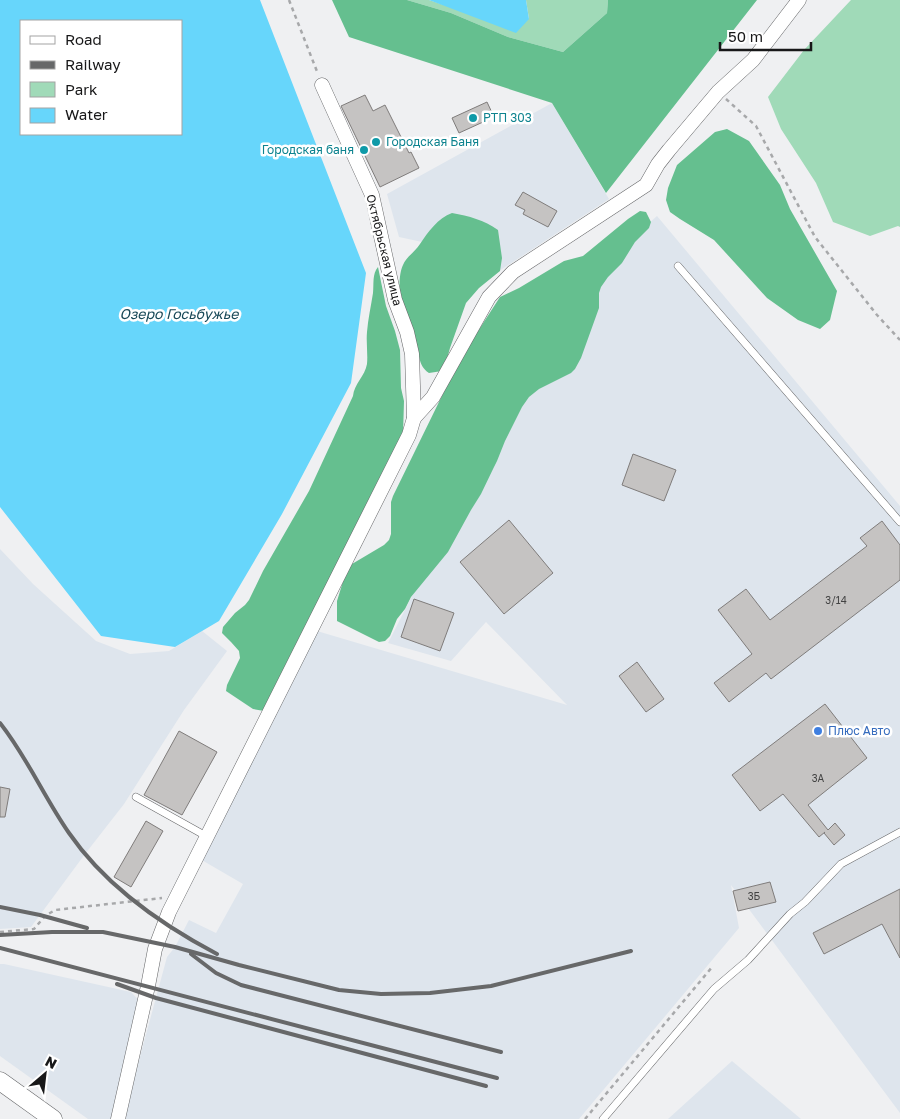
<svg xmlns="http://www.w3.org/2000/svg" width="900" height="1119" font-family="'Golos Text',sans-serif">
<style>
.built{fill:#dee5ed}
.green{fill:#a0dab8}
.forest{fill:#65bf8f}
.water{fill:#67d6fb;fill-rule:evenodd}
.building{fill:#c5c3c2;stroke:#7f7c7b}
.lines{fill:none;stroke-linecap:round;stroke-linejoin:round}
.service-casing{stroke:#666769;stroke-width:8}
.minor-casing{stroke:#666769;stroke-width:15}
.tertiary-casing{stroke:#666769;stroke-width:19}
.path{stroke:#a7a8aa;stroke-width:2.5;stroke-dasharray:4 4;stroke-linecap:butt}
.service{stroke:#fff;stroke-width:7}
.minor{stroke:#fff;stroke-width:14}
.tertiary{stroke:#fff;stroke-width:18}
.rail{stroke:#676869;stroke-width:4}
.culture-dot{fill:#0f9aa8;stroke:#fff;stroke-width:2}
.shop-dot{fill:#3f7fe0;stroke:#fff;stroke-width:2}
.labels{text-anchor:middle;stroke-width:5;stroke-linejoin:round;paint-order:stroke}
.number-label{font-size:10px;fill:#434343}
.culture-label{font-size:12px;fill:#0d838f;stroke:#fff;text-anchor:start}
.street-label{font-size:12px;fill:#181819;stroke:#fff}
.shop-label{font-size:12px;fill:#366cbe;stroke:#fff;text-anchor:start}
.water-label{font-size:14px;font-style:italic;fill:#174857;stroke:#fff}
</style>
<rect width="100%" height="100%" fill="#eff0f2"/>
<g class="built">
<polygon points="552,103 609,199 493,275 436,245 399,237 387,194"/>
<polygon points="657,216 900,506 900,1113 731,885 739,928 579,1119 124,1119 125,1112 167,957 175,947 189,920 216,933 243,884 200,859 317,631 567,705 486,622 451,661 388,643 585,258 639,232"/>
<polygon points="0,549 33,584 96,641 130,654 169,651 202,631 227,651 184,710 124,804 85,854 31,927 0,929"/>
<polygon points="0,964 4,964 131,992 141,1003 113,1119 88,1119 0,1056"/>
<polygon points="732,1061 801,1119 668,1119"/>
</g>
<g class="green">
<polygon points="407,0 429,0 444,5 529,19 526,0 608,0 607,13 563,52 508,37 451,13"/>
<polygon points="851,0 900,0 900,227 898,226 870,236 833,222 816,183 781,129 768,97 804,50"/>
</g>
<g class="forest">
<polygon points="332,0 407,0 451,13 508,37 563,52 607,13 608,0 757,0 606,193 552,103 349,37"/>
<polygon points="727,129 749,141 780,185 790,209 837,291 830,320 820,329 798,320 767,298 714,240 680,219 670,212 666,200 668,188 677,165 715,132"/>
<polygon points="640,211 646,212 651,222 649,228 635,242 622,263 608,277 601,287 599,293 599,308 581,358 575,369 571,373 539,389 529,397 522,407 505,441 497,461 494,467 481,494 471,510 448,552 411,597 405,609 397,619 390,636 385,641 379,642 337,621 337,601 345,575 352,564 384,545 389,540 391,534 391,502 393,496 460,359 500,297 519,288 564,261 583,256 628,219"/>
<path d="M452 213C469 216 484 220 498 230L502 258 500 271 479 288 466 303 450 348 445 366 442 371 429 373C417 365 420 352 415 339 411 328 405 318 402 307 399 296 398 275 403 265 406 257 415 252 420 244 428 232 438 218 452 213Z"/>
<path d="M378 267 386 306 395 331 400 350 401 388 404 401 403 435 264 711 253 709 226 691 227 685 240 658 239 651 231 642 222 633 223 627 235 613 245 605 249 600 263 571 309 491 353 396C354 384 365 376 367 364 368 353 366 343 367 332 368 319 371 306 373 293 374 284 372 274 378 267Z"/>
</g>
<g class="water">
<path d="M0 0H260L366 273 351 383 282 514 219 621 175 647 101 636 0 507ZM181 21V134H21V21Z"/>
<polygon points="429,0 526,0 529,19 516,33"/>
</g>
<g class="building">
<polygon points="365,95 373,111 385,105 409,153 411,152 419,168 380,187 341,106"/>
<polygon points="487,102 494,117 459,133 452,118"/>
<polygon points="523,192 557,211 548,227 523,214 525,210 515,205"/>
<polygon points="633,454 676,470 664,501 622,485"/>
<polygon points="509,520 553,573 504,614 460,562"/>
<polygon points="882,521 900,545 900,580 771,679 766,673 729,702 714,683 752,654 718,610 746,589 770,620 867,546 860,538"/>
<polygon points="414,599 454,613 440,651 401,637"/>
<polygon points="637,662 664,699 646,712 619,676"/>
<polygon points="825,704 867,758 808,805 828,830 835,823 845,835 834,845 824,833 825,832 819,837 783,794 760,811 732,775"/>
<polygon points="179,731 217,752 182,815 144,795"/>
<polygon points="0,787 10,789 5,817 0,817"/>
<polygon points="146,821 163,831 131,887 114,877"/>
<polygon points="770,882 776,902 738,911 733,891"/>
<polygon points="900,889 900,958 882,924 824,954 813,933"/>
</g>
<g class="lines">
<defs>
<g id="service">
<polyline points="678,266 900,522"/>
<polyline points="136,797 206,836"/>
<polyline points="603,1119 714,989 748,960 790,914 805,902 841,864 900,832"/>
</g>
<g id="minor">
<polyline points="414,418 433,397 489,297 513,272 646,185 658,164 669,150 718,92 753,60 799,0"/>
<polyline points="118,1119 148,986 155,949 169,912 409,435 414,418 412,354 407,332 395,300 372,195 322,85"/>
</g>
<polyline id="tertiary" points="0,1081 53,1119"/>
</defs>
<use href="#service" class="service-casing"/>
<use href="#minor" class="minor-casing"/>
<use href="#tertiary" class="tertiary-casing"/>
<g class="path">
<polyline points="289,0 318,74"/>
<polyline points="726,99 756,126 815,237 877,315 900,340"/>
<polyline points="0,932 34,929 45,916 55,910 162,898"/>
<polyline points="585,1119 713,966"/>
</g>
<use href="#service" class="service"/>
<use href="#minor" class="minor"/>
<use href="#tertiary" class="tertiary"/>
<g class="rail">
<path d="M0 723C27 757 44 797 69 833 104 884 162 925 217 954"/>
<polyline points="0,907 40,915 87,928"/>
<polyline points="0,935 52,932 103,932 175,947 239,965 339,990 381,994 430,993 491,986 631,951"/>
<polyline points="0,948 497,1078"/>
<polyline points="191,954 216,973 241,985 501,1052"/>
<polyline points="117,984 156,998 486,1086"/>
</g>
</g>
<g class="culture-dot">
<circle cx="473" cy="118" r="5"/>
<circle cx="376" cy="142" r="5"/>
<circle cx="364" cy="150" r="5"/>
</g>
<circle class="shop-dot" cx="818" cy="731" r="5"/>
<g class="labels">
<g class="number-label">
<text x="836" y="604">3/14</text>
<text x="818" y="782">3А</text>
<text x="754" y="900">3Б</text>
</g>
<g class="culture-label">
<text x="483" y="122">РТП 303</text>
<text x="386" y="146">Городская Баня</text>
<text x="354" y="154" text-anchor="end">Городская баня</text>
</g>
<g class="street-label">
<text transform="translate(384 250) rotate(76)" y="4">Октябрьская улица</text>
</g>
<g class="shop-label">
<text x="828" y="735">Плюс Авто</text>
</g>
<g class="water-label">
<text x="179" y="319">Озеро Госьбужье</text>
</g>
</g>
<rect x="20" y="20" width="162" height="115" fill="#ffffff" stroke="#a3a3a3"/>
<rect x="30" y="36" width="25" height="8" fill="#ffffff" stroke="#a3a3a3"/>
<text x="65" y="45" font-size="15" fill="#181819">Road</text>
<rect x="30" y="61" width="25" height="8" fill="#676869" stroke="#a3a3a3"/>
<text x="65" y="70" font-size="15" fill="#181819">Railway</text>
<rect x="30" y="82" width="25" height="15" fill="#a0dab8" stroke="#a3a3a3"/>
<text x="65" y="95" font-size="15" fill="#181819">Park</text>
<rect x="30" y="108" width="25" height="15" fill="#67d6fb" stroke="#a3a3a3"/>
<text x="65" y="120" font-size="15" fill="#181819">Water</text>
<g transform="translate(45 1074) rotate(28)" stroke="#ffffff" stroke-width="4" paint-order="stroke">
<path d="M0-4L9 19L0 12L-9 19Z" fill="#181819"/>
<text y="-8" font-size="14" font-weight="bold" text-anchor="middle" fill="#181819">N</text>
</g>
<path d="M720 42v8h91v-8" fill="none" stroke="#181819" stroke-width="2.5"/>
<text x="728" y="42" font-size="15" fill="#181819" stroke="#ffffff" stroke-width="4" paint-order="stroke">50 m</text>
</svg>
